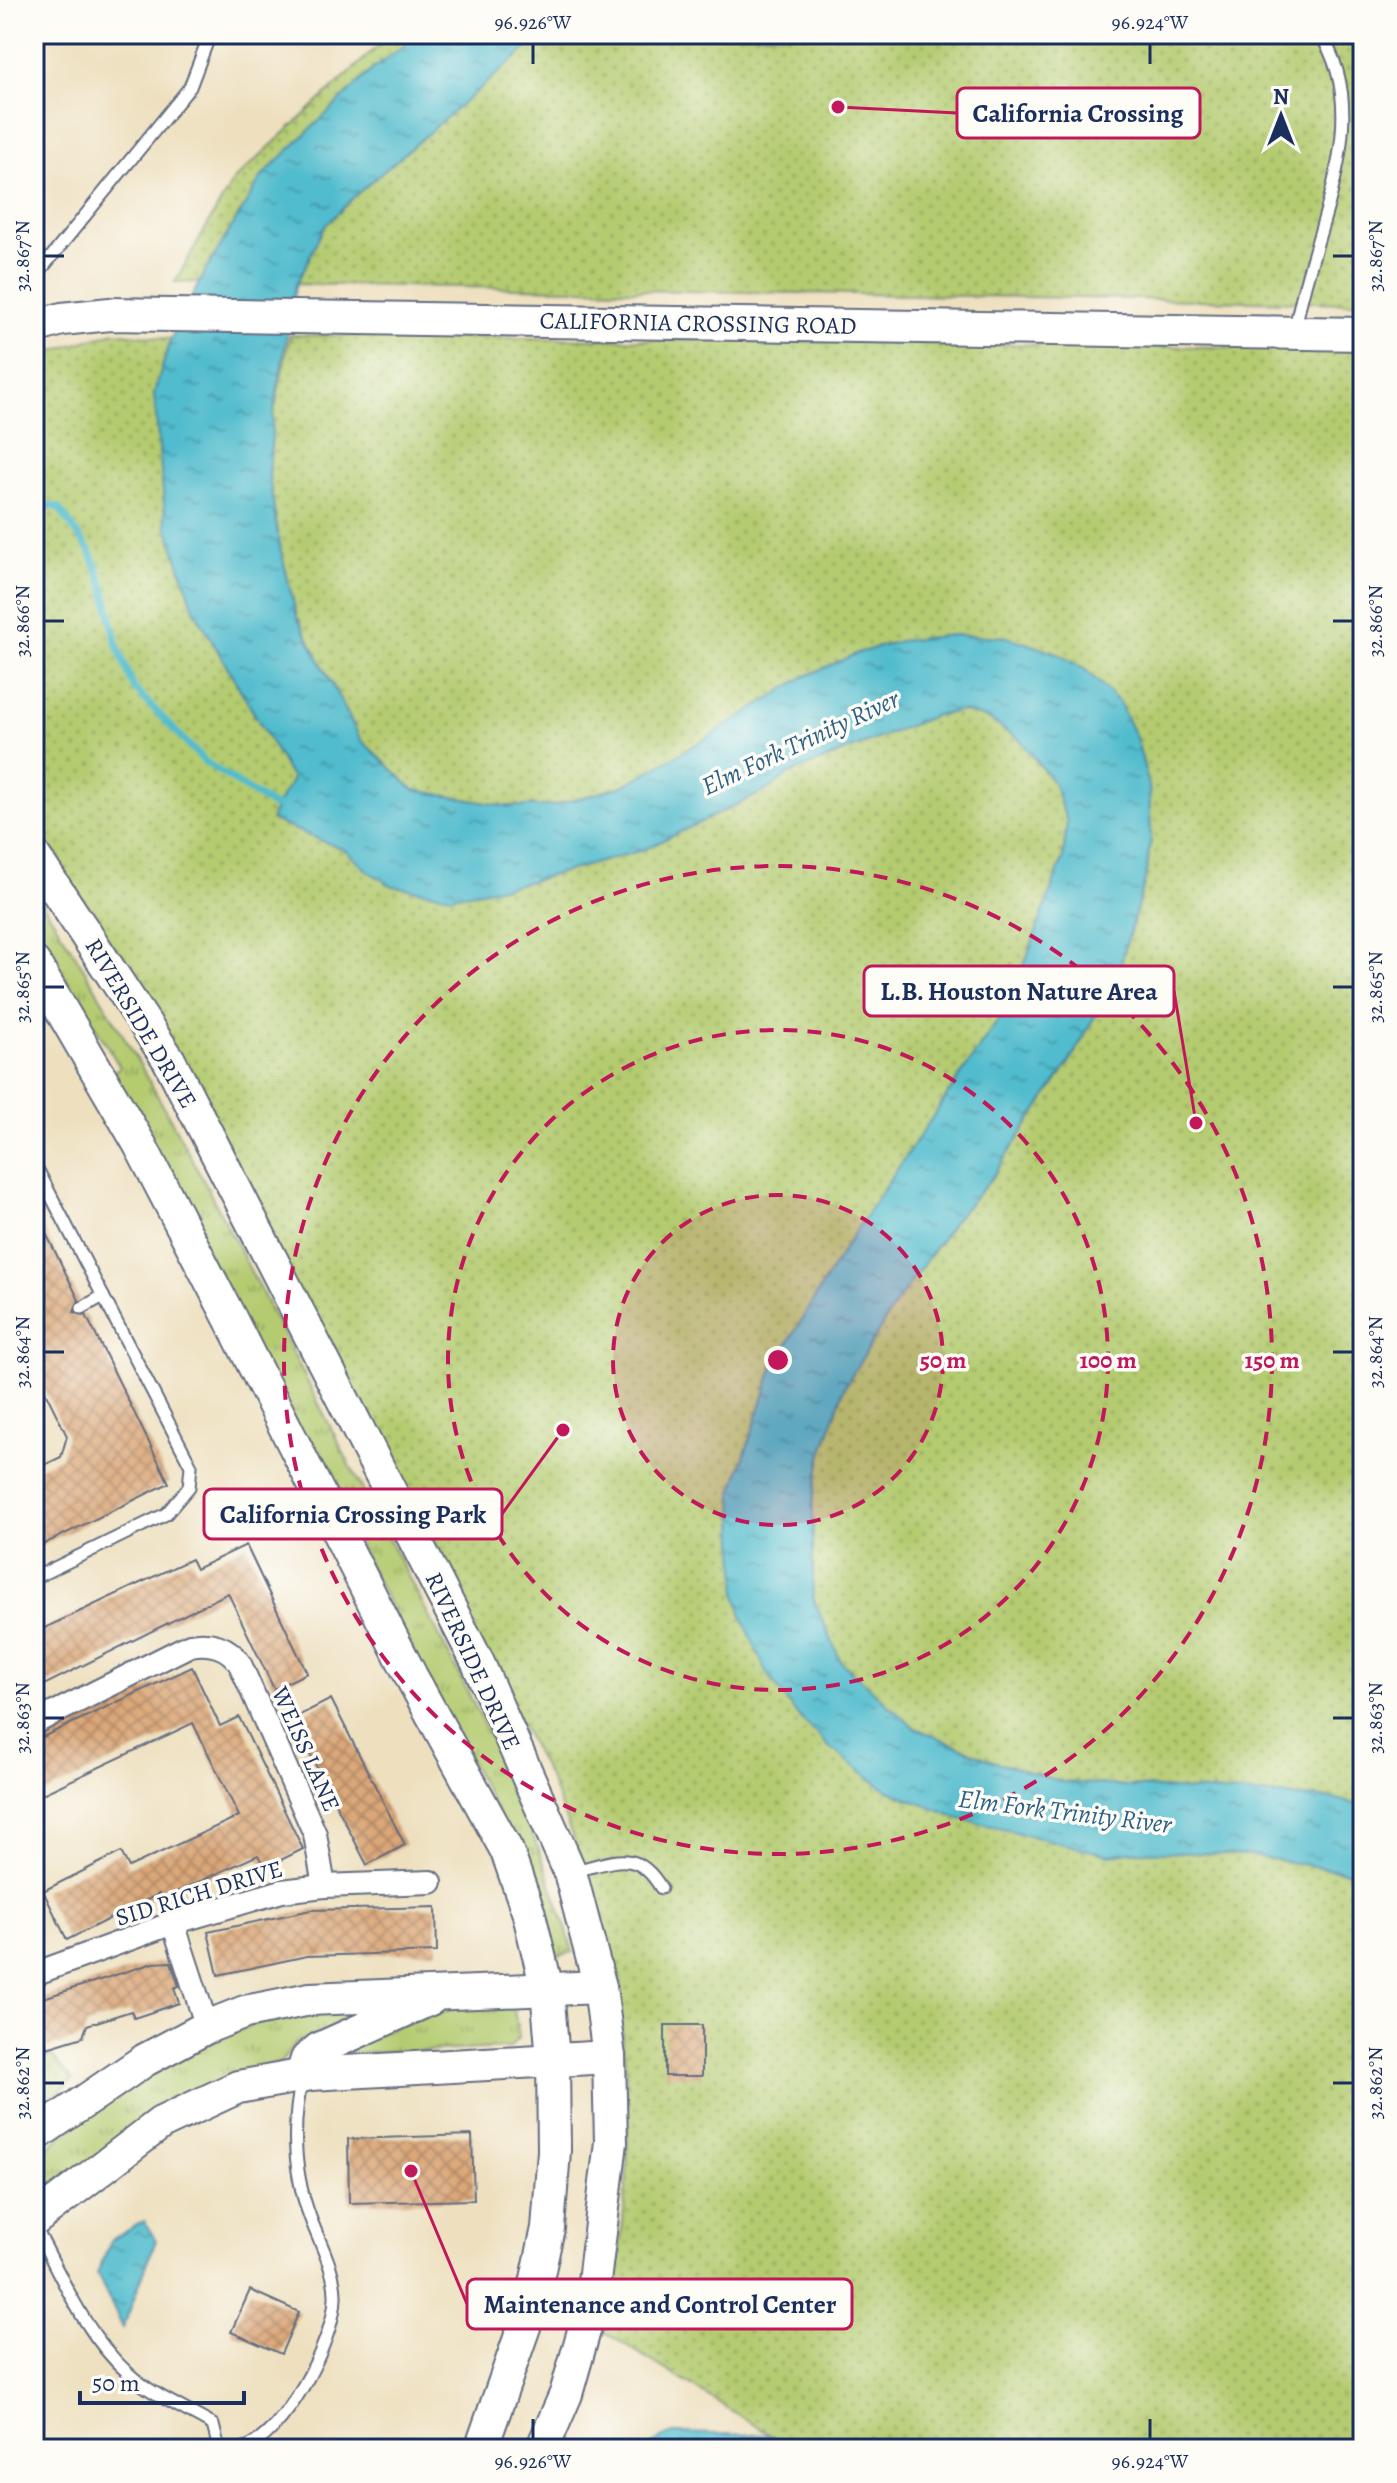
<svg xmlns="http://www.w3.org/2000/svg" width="1397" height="2483" font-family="Alegreya,serif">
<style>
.grass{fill:url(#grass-tufts);stroke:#687d66;stroke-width:2}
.park{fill:url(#park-dots);stroke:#687d66;stroke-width:2}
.water{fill:url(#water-ripples);stroke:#367696;stroke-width:2}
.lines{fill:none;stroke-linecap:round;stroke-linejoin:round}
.stream{stroke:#51bccd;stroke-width:7}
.building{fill:url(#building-cross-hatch)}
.lane-casing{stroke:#656d80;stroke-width:15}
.street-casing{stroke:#656d80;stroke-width:26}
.secondary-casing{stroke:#656d80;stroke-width:36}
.lane{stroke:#fff;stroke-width:11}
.street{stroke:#fff;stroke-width:22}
.secondary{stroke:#fff;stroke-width:32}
.ticks{fill:none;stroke:#1b2f5e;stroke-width:3}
.ring{fill:none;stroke:#c2185b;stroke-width:4;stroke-dasharray:14 10}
.labels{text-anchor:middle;stroke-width:7;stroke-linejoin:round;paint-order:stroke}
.street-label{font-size:24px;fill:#1b2f5e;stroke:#fdfcf7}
.water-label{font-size:26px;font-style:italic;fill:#2e6085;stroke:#fdfcf7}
.centre{fill:#c2185b;stroke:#fdfcf7;stroke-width:4}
.ring-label{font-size:24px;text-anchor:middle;font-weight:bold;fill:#c2185b;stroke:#fdfcf7;stroke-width:7;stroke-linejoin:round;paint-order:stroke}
.leader{fill:none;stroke:#c2185b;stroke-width:3}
.callout-dot{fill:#c2185b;stroke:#fdfcf7;stroke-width:3}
.callout{fill:#fdfcf7;stroke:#c2185b;stroke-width:3}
.callout-label{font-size:26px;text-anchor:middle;font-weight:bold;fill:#1b2f5e}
.neatline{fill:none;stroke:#1b2f5e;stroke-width:3}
.ticks-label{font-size:20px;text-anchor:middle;fill:#1b2f5e}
</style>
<defs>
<pattern id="grass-tufts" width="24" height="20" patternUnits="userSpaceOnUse" patternTransform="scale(2)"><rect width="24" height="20" fill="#b4cb6f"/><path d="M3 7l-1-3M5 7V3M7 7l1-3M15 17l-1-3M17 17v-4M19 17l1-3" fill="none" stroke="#92a55e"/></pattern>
<pattern id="park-dots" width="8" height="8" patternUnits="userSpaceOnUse" patternTransform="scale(2)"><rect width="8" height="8" fill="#b4cb6f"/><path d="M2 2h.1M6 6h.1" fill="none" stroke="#92a55e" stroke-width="1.8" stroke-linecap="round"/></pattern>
<pattern id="water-ripples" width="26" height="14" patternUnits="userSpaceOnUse" patternTransform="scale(2)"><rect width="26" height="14" fill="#51bccd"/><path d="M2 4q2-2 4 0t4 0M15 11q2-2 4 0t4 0" fill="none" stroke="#4299aa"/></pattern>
<pattern id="building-cross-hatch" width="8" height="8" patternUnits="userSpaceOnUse" patternTransform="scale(2)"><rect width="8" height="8" fill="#dba778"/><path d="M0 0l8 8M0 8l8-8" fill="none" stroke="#b18866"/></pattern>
</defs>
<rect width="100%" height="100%" fill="#fdfcf7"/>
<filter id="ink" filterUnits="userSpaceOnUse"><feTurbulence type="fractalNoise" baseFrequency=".0125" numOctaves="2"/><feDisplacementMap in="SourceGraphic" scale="16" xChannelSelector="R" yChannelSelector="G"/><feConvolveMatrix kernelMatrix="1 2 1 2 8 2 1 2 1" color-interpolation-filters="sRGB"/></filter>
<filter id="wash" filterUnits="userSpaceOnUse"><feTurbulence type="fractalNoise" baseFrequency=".006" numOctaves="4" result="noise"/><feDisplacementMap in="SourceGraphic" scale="32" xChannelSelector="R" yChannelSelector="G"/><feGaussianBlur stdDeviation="1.8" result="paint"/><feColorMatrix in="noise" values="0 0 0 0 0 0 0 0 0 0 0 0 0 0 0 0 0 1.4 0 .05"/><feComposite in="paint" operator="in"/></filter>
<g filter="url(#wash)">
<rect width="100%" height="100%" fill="#eee0bf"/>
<g class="grass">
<path d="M34 890C157 1078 255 1280 357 1479 436 1632 526 1786 573 1952L557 1956 537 1890 113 1072 120 1067 34 926Z"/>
<polygon points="513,2005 519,2037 510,2048 340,2054 339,2046 457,2006"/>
<path d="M290 2013H380L297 2042 280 2063 258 2067 44 2194C30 2186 32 2168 40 2156 99 2094 207 2036 290 2013Z"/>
</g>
<g class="park">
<polygon points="391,34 1363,34 1363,303 175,282 233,181"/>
<path d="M114 332 171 339 154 393 166 524 195 611 292 779C285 794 274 804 271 820L345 850 369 872 520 884 643 850 767 790 789 774 936 715 962 711 988 719 1020 740 1053 782 1067 822 1063 858 1011 1001 848 1242 773 1368 733 1491 828 1746 886 1790 958 1818 1109 1855 1137 1851 1247 1855 1363 1874V2449H793L605 2332C636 2191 636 2061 601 1920 589 1873 568 1827 551 1782L129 978 34 827V357Z"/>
<polygon points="290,335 1363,349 1363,1806 1336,1799 1062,1782 990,1760 913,1727 841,1662 813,1598 813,1501 821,1457 844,1388 894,1306 956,1218 988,1183 1069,1063 1117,976 1145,880 1151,838 1149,786 1137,740 1087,671 1057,653 1007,637 952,635 900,641 858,653 804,677 709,737 623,786 552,806 504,806 414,790 361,740 297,617 279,543 269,476 273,416"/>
<polygon points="34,2056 53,2057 73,2080 34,2112"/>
</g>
<g class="water">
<path d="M419 34H544L356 195 324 227 295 287 273 416 269 476 279 543 297 617 361 740 414 790 504 806H552L623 786 709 737 804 677 858 653 900 641 952 635 1007 637 1057 653 1087 671 1119 702 1137 740 1149 786 1151 838 1145 880 1117 976 1069 1063 988 1183 956 1218 894 1306 844 1388 821 1457 813 1501V1598L841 1662 913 1727 990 1760 1062 1782 1336 1799 1363 1806V1874L1247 1855 1137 1851 1109 1855 958 1818 886 1790 828 1746 793 1710 765 1670 743 1619 737 1598 733 1491 773 1368 848 1242 1011 1001 1063 858 1067 822 1053 782 1020 740 988 719 963 711 936 715 789 774 767 790 643 850 520 884 452 896 393 886 369 872 345 850 271 820C274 804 285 794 292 779L195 611 166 524 154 393 171 339 203 275 263 175 372 70Z"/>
<polygon points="144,2221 156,2240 123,2328 97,2274 111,2240"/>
<polygon points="677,2433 767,2435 793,2449 648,2449 661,2438"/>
</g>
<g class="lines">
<polyline class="stream" points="34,504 58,507 91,553 105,590 117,645 134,688 205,762 273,806 280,807"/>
</g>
<g id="blocks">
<g class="building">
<polygon points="34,1209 79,1300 74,1312 86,1315 169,1483 34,1549 34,1470 61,1457 67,1436 34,1369"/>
<polygon points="246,1545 307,1673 274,1689 228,1593 34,1690 34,1633 191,1559 196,1569"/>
<polygon points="192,1667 220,1726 239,1717 303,1849 265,1868 258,1855 161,1899 159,1894 67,1940 43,1891 121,1852 129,1867 239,1816 193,1723 34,1798 34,1741"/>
<polygon points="331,1699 405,1845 367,1865 292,1719"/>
<polygon points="436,1907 437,1952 307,1956 218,1975 208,1932 311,1910"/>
<polygon points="171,1962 179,1986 174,1988 179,2003 134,2018 131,2011 87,2025 83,2037 47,2048 34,2001 153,1963"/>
<rect x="665" y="2025" width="37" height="51"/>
<polygon points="472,2135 474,2200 349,2203 348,2139"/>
<polygon points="250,2290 299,2312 281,2354 231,2332"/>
</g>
</g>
</g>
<g filter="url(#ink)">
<use href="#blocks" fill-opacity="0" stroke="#656d80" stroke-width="2"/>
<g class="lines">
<defs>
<g id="lane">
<polyline points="34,278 190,87 210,34"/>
<polyline points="34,280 40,324"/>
<path d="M1295 330C1309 238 1378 120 1320 34"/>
<polyline points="34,1163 191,1466 189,1487 166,1514 34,1578"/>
<polyline points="82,1308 103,1296"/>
<path d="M574 1871C614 1862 637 1847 661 1888"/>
<path d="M34 2225C62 2277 84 2334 129 2374 152 2395 186 2409 213 2425L219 2449"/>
<path d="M242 2449C284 2437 334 2341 335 2298 336 2271 319 2242 310 2217 293 2172 292 2124 302 2078"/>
</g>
<g id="street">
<path d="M34 1723 190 1645C209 1641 229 1646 240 1664L315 1834 324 1886"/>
<polyline points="173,1923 207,2027"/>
<polyline points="34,1974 173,1923 282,1891 324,1886 431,1882"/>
</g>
<g id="secondary">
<polyline points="34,327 62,319 110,314 1363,334"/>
<polyline points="34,856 169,1060 478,1663 570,1872 600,1987 609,2057 611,2142 591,2306 566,2394 542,2449"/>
<polyline points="34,963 140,1145 231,1320 412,1678 507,1851 529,1914 547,1989 553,2059 554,2151 548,2228 531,2307 481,2449"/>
<polyline points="302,2076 307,2059 319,2049 430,1999"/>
<polyline points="34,2136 145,2060 207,2027 245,2012 310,1999 600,1987"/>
<polyline points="34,2220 161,2123 238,2087 311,2074 609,2057"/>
</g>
</defs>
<use href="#lane" class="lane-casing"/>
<use href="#street" class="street-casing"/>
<use href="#secondary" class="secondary-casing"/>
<use href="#lane" class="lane"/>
<use href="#street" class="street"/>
<use href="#secondary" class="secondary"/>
</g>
</g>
<path class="ticks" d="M533 44V64M1150 44V64M44 256H64M1333 256H1353M44 621H64M1333 621H1353M44 987H64M1333 987H1353M44 1352H64M1333 1352H1353M44 1718H64M1333 1718H1353M44 2083H64M1333 2083H1353M533 2419V2439M1150 2419V2439"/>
<circle cx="778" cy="1360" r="165" fill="#c2185b" fill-opacity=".12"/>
<g class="ring">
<circle cx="778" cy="1360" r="165"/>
<circle cx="778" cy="1360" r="330"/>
<circle cx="778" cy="1360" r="494"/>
</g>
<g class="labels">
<g class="street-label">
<text transform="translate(698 323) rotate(1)" y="8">CALIFORNIA CROSSING ROAD</text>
<text transform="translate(141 1023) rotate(59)" y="8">RIVERSIDE DRIVE</text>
<text transform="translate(473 1661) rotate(65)" y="8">RIVERSIDE DRIVE</text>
<text transform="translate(306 1749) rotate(66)" y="8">WEISS LANE</text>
<text transform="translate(199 1893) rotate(-17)" y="8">SID RICH DRIVE</text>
</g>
<g class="water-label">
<text transform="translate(800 742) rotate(-25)" y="9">Elm Fork Trinity River</text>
<text transform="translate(1065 1811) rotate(7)" y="9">Elm Fork Trinity River</text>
</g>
</g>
<circle cx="778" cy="1360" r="12" class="centre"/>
<g class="ring-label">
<text x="943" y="1368">50 m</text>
<text x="1108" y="1368">100 m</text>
<text x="1272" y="1368">150 m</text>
</g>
<path class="leader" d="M838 107L957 113M1196 1123L1174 991M563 1430L502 1514M411 2171L467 2304"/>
<g class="callout-dot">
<circle cx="838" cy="107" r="8"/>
<circle cx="1196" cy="1123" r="8"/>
<circle cx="563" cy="1430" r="8"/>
<circle cx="411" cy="2171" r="8"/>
</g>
<g class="callout">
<rect x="957" y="88" width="243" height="50" rx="8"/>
<rect x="864" y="966" width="310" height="50" rx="8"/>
<rect x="204" y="1489" width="298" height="50" rx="8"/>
<rect x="467" y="2279" width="385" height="50" rx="8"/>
</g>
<g class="callout-label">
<text x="1078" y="122">California Crossing</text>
<text x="1019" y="1000">L.B. Houston Nature Area</text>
<text x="353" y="1523">California Crossing Park</text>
<text x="660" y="2313">Maintenance and Control Center</text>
</g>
<rect width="1397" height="2483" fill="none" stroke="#fdfcf7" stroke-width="88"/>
<g transform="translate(1281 116)" stroke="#fdfcf7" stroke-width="6" paint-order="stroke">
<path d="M0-6L14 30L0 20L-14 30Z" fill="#1b2f5e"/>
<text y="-12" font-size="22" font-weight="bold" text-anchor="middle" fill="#1b2f5e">N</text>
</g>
<path d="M80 2391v12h164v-12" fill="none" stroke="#1b2f5e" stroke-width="4"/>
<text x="92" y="2391" font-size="24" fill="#1b2f5e" stroke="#fdfcf7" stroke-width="6" paint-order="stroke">50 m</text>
<rect x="44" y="44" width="1309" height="2395" class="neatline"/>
<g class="ticks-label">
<text x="533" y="29">96.926°W</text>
<text x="1150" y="29">96.924°W</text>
<text transform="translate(22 256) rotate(-90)" y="7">32.867°N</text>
<text transform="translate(1375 256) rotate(-90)" y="7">32.867°N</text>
<text transform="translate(22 621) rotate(-90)" y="7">32.866°N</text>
<text transform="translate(1375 621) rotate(-90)" y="7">32.866°N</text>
<text transform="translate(22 987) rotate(-90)" y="7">32.865°N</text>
<text transform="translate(1375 987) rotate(-90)" y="7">32.865°N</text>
<text transform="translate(22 1352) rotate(-90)" y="7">32.864°N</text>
<text transform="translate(1375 1352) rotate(-90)" y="7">32.864°N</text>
<text transform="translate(22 1718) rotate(-90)" y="7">32.863°N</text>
<text transform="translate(1375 1718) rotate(-90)" y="7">32.863°N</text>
<text transform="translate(22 2083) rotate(-90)" y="7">32.862°N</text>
<text transform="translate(1375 2083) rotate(-90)" y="7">32.862°N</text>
<text x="533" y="2468">96.926°W</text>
<text x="1150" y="2468">96.924°W</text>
</g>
</svg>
